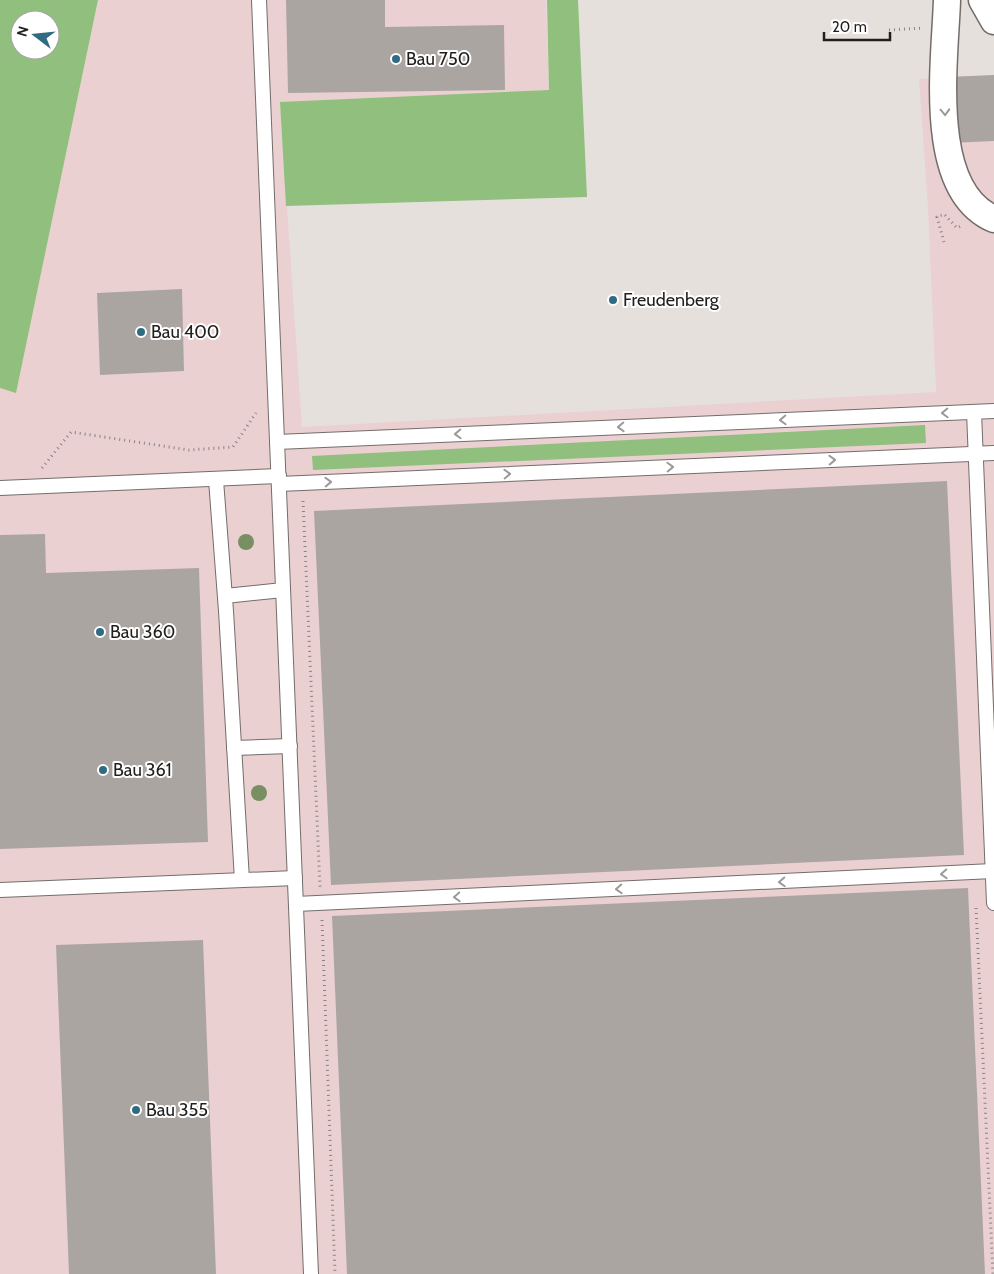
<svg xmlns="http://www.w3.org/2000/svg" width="994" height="1274" font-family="Cabin,sans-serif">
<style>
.industrial{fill:#ebd0d1}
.green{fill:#90bf7e;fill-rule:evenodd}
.building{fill:#aba5a2}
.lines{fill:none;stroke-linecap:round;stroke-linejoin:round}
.service-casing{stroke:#736d6a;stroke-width:16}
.minor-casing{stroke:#736d6a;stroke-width:29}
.path{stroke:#888381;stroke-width:3;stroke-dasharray:1 4;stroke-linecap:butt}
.service{stroke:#fff;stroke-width:14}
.minor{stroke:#fff;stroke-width:26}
.tree{fill:#788f63}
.oneway{stroke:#9b9a99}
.poi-dot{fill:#2f6b83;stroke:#fff;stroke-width:2}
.labels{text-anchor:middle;stroke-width:4;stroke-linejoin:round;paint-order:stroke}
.poi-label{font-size:18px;fill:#211e1d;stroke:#fff;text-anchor:start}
</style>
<rect width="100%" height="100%" fill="#e6e0dd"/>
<polygon class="industrial" points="98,0 546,0 549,90 280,103 302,427 936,392 928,209 919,79 994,75 994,1274 0,1274 0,388 16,392"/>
<g class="green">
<path d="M0 0H98L16 393 0 388ZM20 20H50V50H20Z"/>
<polygon points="547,0 578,0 587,197 286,206 280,102 549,90"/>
<polygon points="925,425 926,443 313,470 312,456"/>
</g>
<g class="building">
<polygon points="286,0 385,0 385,27 504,25 505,90 288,93"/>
<polygon points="994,75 994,141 950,143 947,77"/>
<polygon points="182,289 184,371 100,375 97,293"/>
<polygon points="947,481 964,855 331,885 314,511"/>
<polygon points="45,534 46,573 199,568 208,842 0,849 0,535"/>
<polygon points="968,888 985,1274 347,1274 332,916"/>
<polygon points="203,940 216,1274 69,1274 56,945"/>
</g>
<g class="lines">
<defs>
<g id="service">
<polyline points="259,0 311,1274"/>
<polyline points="974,412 994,903"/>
<polyline points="277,442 994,411"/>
<polyline points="216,480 226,611 242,880"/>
<polyline points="279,484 994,453"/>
<polyline points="0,488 279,476"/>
<polyline points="225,596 283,590"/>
<polyline points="234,748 290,746"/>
<polyline points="0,890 295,878"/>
<polyline points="296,904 993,871"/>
</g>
<g id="minor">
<path d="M947 0C945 61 926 190 994 219"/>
<polyline points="982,0 994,21"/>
</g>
</defs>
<use href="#service" class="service-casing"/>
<use href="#minor" class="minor-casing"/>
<g class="path">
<polyline points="889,30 923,28"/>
<polyline points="944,242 937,217 944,214 957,228 963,225"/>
<polyline points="42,468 71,432 189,450 233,447 256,413"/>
<polyline points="303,501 320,887"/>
<polyline points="976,908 993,1274"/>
<polyline points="322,920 335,1274"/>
</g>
<use href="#service" class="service"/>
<use href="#minor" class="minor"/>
</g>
<g class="tree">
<circle cx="246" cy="542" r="8"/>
<circle cx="259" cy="793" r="8"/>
</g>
<defs><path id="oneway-chevron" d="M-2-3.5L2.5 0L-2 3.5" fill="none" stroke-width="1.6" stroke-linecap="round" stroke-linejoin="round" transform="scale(1.25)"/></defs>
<g class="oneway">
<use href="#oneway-chevron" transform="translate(945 112) rotate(88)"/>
<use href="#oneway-chevron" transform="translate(945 413) rotate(178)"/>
<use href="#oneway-chevron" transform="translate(783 420) rotate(178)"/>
<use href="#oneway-chevron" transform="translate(621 427) rotate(178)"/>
<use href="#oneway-chevron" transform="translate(458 434) rotate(178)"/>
<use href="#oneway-chevron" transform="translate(832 460) rotate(-2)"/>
<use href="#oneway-chevron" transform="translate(670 467) rotate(-2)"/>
<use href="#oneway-chevron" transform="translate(507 474) rotate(-2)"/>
<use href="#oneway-chevron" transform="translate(328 482) rotate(-2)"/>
<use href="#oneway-chevron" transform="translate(944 874) rotate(177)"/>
<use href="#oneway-chevron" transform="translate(782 882) rotate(177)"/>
<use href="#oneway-chevron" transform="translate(619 889) rotate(177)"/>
<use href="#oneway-chevron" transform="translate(457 897) rotate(177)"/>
</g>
<g class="poi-dot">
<circle cx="396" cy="59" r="5"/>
<circle cx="613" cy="300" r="5"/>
<circle cx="141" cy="332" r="5"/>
<circle cx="100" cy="632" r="5"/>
<circle cx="103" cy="770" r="5"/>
<circle cx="136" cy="1110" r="5"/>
</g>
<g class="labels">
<g class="poi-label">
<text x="406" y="65">Bau 750</text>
<text x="623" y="306">Freudenberg</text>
<text x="151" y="338">Bau 400</text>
<text x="110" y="638">Bau 360</text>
<text x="113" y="776">Bau 361</text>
<text x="146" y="1116">Bau 355</text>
</g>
</g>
<g transform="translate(35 35) rotate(286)"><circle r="24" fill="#ffffff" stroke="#a6a5a5"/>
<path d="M0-4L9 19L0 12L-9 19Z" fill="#2f6b83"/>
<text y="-8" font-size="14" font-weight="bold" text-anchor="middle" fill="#211e1d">N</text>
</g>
<path d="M824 32v8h66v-8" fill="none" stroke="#211e1d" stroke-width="2.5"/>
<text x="832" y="32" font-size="15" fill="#211e1d" stroke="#ffffff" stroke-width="4" paint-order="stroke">20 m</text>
</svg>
